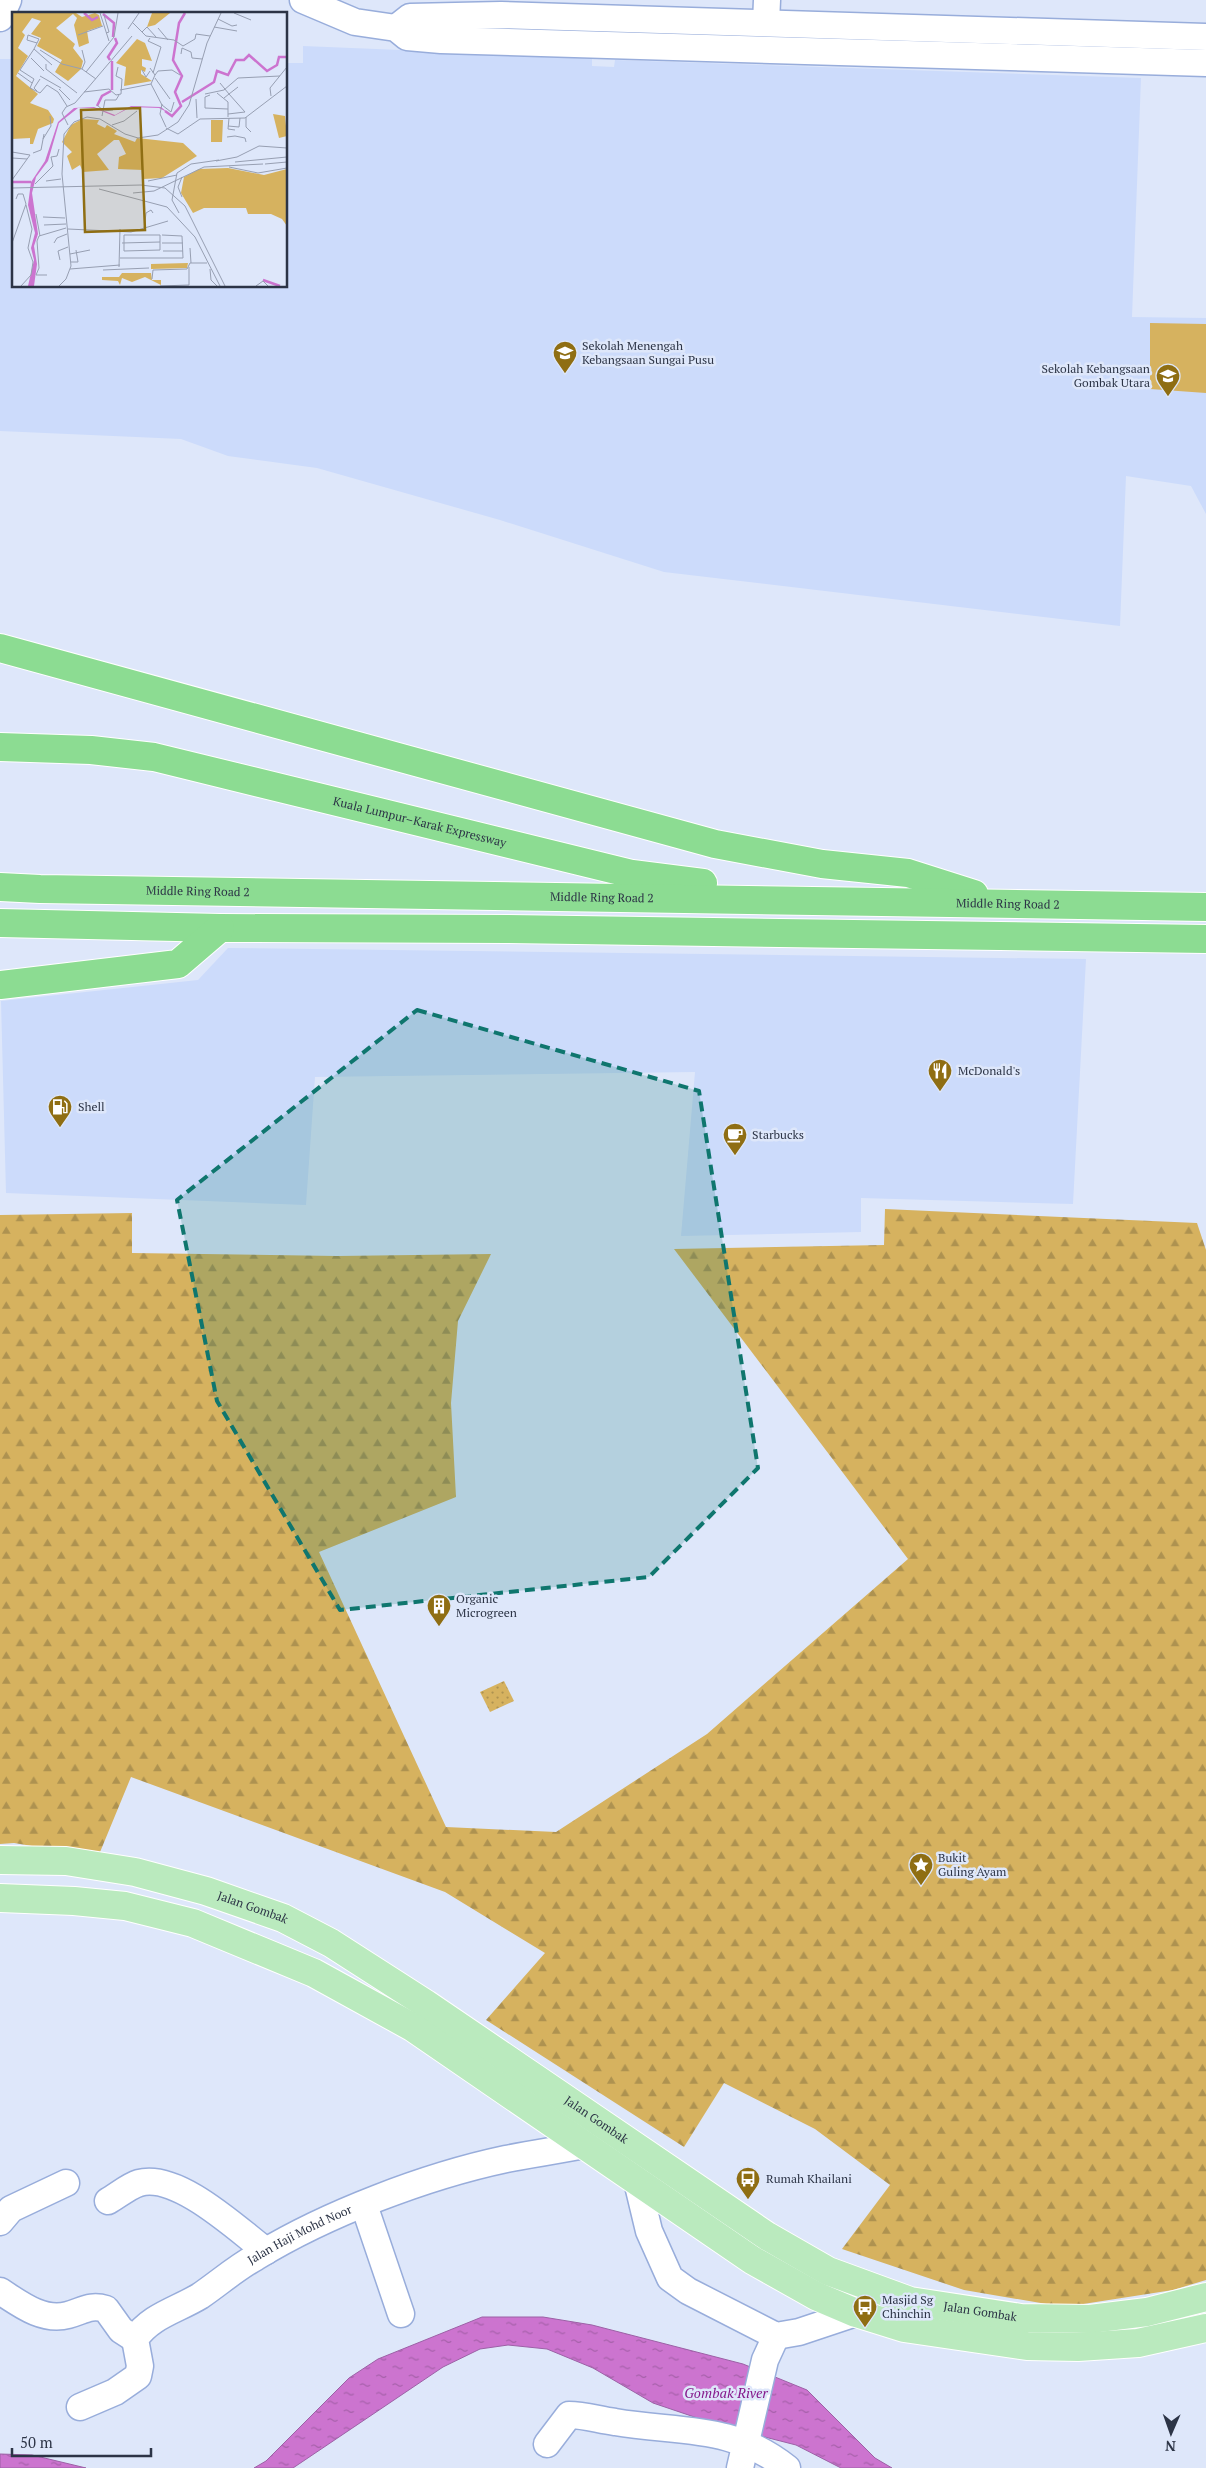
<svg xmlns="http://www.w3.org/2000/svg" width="1206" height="2468" font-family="'PT Serif',serif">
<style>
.built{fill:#ccdbfb}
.grass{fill:url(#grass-dots)}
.forest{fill:url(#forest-firs)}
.green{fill:#d6b25f}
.water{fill:url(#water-ripples);stroke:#9c61a6}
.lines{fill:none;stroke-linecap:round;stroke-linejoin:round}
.minor-casing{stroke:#98addb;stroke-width:29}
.major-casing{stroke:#fff;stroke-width:30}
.highway-casing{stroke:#fff;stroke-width:30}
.minor{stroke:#fff;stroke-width:26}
.major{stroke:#baeabe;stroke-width:28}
.highway{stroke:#8cdc92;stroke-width:28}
.marked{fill:#0f766e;fill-opacity:0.2;stroke:#0f766e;stroke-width:4;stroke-dasharray:10 6;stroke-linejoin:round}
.labels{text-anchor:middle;stroke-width:5;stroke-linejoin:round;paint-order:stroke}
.poi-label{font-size:12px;fill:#2c3446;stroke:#dee7fa;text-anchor:start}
.street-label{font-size:12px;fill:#2c3446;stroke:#dee7fa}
.water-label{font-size:14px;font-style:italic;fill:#85188b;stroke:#dee7fa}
.inset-river{fill:none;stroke:#cc74cf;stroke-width:2.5}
.inset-road{fill:none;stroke:#979fb2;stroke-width:1}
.view{fill:#8f6e13;fill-opacity:0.15;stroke:#8f6e13;stroke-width:2.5}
.inset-edge{fill:none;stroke:#2c3446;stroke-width:2.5}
</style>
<defs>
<pattern id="grass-dots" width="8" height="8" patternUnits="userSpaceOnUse" patternTransform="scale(1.25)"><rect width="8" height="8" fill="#d6b25f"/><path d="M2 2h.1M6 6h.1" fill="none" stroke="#ae9250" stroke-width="1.8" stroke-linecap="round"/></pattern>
<pattern id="forest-firs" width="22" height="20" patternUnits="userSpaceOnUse" patternTransform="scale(1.25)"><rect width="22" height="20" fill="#d6b25f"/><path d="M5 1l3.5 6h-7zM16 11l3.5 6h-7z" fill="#ae9250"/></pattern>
<pattern id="water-ripples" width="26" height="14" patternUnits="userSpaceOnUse" patternTransform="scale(1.25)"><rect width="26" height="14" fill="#cc74cf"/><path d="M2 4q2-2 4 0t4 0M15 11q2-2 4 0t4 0" fill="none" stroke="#a660aa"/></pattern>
</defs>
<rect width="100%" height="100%" fill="#dee7fa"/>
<g class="built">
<polygon points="303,46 592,58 592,66 614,67 615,60 1141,78 1132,317 1206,318 1206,514 1191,486 1126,476 1120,626 664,572 500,520 317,468 228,456 181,439 0,431 0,59 14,59 14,286 286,286 286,63 303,63"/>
<polygon points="228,948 1086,959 1073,1204 861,1198 861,1232 681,1236 695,1072 315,1077 306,1205 6,1193 1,1001 198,980"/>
</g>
<polygon class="grass" points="504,1681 514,1701 490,1712 480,1692"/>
<polygon class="forest" points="885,1209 1197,1223 1206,1250 1206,2280 1173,2290 1064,2307 964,2290 842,2249 890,2185 815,2129 724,2083 684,2147 486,2020 545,1953 445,1892 131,1777 98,1857 14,1843 0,1844 0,1215 132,1213 132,1253 337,1256 491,1254 458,1321 451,1403 456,1497 319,1552 446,1827 556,1832 707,1734 908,1559 674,1249 884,1245"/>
<polygon class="green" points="1150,323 1206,324 1206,393 1150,389"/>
<g class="water">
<polygon points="482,2317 543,2317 592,2325 743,2364 807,2390 875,2458 892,2468 841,2468 796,2445 718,2425 653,2403 593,2368 547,2349 508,2345 480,2349 443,2367 293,2468 254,2468 266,2461 349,2378 378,2359"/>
<polygon points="0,2454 32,2455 86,2468 0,2468"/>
</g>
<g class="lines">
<defs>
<g id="minor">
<polyline points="303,0 355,22 396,28 407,37 441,40 1206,63"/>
<polyline points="0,18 8,0"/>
<polyline points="766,23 767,0"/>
<polyline points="396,28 410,17 501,15 1206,37"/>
<polyline points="637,2181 649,2231 670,2278 688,2291 776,2336 799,2332 856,2313"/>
<path d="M108 2201C117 2196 129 2186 139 2183 177 2172 237 2229 266 2251"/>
<polyline points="364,2205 401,2314"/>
<polyline points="0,2222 11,2209 66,2183"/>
<path d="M0 2291C20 2304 43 2322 68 2315 83 2311 90 2304 106 2309L121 2330 135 2339"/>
<path id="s1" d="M80 2407 115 2392 138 2376 140 2366 135 2339C150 2316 177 2310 200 2296 219 2283 236 2268 256 2257 326 2214 426 2176 506 2159 532 2154 558 2150 585 2145"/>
<path d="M547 2444 569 2415C585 2415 599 2420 615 2422 679 2433 732 2424 787 2468"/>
<polyline points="740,2468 765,2360 776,2336"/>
</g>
<g id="major">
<path id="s2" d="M0 1860 66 1861 135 1872 206 1891 283 1918 331 1943 426 2004 767 2236 828 2271 910 2301 1021 2318 1090 2319 1147 2312 1206 2297"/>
<polyline points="0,1898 74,1901 125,1906 193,1923 314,1973 412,2027 752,2260 816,2296 856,2313 904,2328 1027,2346 1078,2347 1138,2343 1206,2328"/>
</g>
<g id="highway">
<polyline points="0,648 715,844 822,864 908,873 974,894"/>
<path id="s3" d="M0 747 91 750 154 757 632 874 703 883"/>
<path id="s4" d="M0 887 40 889 1206 907"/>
<polyline points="0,923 220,928 508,929 1206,939"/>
<polyline points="0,985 178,964 220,928"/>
</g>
</defs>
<use href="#minor" class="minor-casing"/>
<use href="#major" class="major-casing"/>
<use href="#highway" class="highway-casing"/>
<use href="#minor" class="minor"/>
<use href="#major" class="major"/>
<use href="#highway" class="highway"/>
</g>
<path class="marked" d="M417 1010 699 1091 758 1468 649 1577 340 1610 217 1401 177 1200Z"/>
<defs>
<symbol id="school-pin" viewBox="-11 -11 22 30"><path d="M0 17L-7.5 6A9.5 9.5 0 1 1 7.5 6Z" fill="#8f6e13" stroke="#dee7fa"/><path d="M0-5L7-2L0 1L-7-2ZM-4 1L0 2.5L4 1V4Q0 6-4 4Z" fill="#fff"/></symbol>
<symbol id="restaurant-pin" viewBox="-11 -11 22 30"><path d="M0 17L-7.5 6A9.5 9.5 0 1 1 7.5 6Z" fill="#8f6e13" stroke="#dee7fa"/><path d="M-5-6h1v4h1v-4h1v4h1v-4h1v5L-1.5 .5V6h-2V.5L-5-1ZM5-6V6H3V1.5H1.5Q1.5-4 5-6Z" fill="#fff"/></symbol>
<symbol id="fuel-pin" viewBox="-11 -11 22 30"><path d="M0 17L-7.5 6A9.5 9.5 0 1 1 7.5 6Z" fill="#8f6e13" stroke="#dee7fa"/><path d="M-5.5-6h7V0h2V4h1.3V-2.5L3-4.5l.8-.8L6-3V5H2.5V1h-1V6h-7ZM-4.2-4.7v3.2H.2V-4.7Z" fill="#fff"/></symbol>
<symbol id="cafe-pin" viewBox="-11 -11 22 30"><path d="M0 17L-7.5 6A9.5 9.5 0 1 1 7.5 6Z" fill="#8f6e13" stroke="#dee7fa"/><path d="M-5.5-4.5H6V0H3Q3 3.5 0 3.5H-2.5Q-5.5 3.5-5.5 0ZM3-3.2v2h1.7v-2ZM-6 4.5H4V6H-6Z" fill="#fff"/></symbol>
<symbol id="building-pin" viewBox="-11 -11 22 30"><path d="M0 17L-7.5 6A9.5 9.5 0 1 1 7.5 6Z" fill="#8f6e13" stroke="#dee7fa"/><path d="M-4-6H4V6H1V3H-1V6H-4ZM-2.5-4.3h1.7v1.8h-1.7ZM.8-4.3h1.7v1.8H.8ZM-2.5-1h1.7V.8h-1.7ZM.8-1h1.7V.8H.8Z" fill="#fff"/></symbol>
<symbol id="sight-pin" viewBox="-11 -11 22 30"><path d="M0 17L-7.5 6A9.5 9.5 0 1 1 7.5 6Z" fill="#8f6e13" stroke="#dee7fa"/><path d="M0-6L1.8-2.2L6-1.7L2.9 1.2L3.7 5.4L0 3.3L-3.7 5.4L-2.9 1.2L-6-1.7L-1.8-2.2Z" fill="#fff"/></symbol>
<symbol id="bus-pin" viewBox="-11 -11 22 30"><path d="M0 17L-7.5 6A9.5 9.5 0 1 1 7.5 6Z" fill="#8f6e13" stroke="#dee7fa"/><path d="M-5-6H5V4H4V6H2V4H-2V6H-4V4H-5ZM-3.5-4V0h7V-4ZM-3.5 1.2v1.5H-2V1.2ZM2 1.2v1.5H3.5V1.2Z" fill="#fff"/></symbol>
</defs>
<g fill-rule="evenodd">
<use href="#school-pin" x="551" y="339" width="28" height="38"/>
<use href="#school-pin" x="1154" y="362" width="28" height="38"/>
<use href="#restaurant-pin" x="926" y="1057" width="28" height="38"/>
<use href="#fuel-pin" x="46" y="1093" width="28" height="38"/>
<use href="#cafe-pin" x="721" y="1121" width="28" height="38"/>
<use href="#building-pin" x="425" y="1592" width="28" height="38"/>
<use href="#sight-pin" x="907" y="1851" width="28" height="38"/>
<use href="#bus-pin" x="734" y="2165" width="28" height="38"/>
<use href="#bus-pin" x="851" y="2293" width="28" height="38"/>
</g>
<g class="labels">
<g class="poi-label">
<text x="582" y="350">Sekolah Menengah<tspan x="582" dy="14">Kebangsaan Sungai Pusu</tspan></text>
<text x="1150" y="373" text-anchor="end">Sekolah Kebangsaan<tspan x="1150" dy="14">Gombak Utara</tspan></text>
<text x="958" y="1075">McDonald's</text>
<text x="78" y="1111">Shell</text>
<text x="752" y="1139">Starbucks</text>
<text x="456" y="1603">Organic<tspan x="456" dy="14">Microgreen</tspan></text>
<text x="938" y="1862">Bukit<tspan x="938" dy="14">Guling Ayam</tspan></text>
<text x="766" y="2183">Rumah Khailani</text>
<text x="882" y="2304">Masjid Sg<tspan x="882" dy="14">Chinchin</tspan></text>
</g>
<g class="street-label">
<text dy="4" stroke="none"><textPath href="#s3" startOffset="428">Kuala Lumpur–Karak Expressway</textPath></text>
<text dy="4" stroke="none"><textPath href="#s4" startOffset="198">Middle Ring Road 2</textPath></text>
<text dy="4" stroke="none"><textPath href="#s4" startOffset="602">Middle Ring Road 2</textPath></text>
<text dy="4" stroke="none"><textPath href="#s4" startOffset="1008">Middle Ring Road 2</textPath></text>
<text dy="4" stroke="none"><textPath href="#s2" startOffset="259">Jalan Gombak</textPath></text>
<text dy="4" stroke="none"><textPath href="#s2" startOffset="664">Jalan Gombak</textPath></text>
<text dy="4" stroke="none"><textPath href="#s1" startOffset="300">Jalan Haji Mohd Noor</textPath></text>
<text dy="4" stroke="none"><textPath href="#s2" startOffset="1099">Jalan Gombak</textPath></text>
</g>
<g class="water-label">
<text x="726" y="2398">Gombak River</text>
</g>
</g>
<g transform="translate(12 12)">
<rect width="275" height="275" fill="#dee7fa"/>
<path d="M0 1H64L70 5 83 1 87 3 90 14 75 19 77 31 67 35 62 13 65 6 61 2 44 16 63 32 61 36 71 49 69 57 56 69 43 60 50 48 25 34 29 26 19 22 29 9 20 6 10 20 13 23 6 36 16 44 4 64 26 82 18 91 36 98 42 107 41 111 26 117 21 132H18V126L0 127ZM140 1H158L143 13 135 15ZM125 27 133 31 140 49 130 47V54L134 56 133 60 129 58V62L140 69 112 74 114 55 104 51ZM70 107 87 108 85 112 93 116 95 113 105 119 102 122 123 130 125 126 171 131 185 144 150 166 131 167V158L106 157 107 145 114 142 107 128H102L85 142 97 158 71 160 68 153 60 158 55 144 60 140 50 130 59 113ZM216 156 252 163 275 157V214L270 207 259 202H236L234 196H192L181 201 169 181 172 165 187 157ZM176 251 175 256 139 257V252ZM110 261H139L140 268H149V273L133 265 120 270 110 266 108 273 106 269 90 268V265H107Z" fill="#d6b25f"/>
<path d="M261 102 273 104 275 124 267 126ZM199 108H211L210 130H199Z" fill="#d6b25f"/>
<path d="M119 94 149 95 155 100 147 96 119 95 102 104 82 96H66L47 111 36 149 24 165 20 181 26 222 22 234 25 252 22 274H16L22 248 19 236 23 221 16 193 19 170 33 149 46 110 62 96 82 95 103 103Z" fill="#cc74cf"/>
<path class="inset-river" d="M72 1 80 8 86 5M91 2 102 11 101 25M98 48 96 45 105 31 103 26M100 49V78M170 90 202 70 205 59 216 63 224 48H232L237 43 255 59 265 53 267 45H275M85 94 90 84 99 79M153 99 160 104 169 94 163 80 170 64 161 48 167 11 173 1M0 170H19M251 268 268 274"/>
<path class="inset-road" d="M88 1 97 29M222 1 239 8M92 3 97 20 94 21M206 7 220 14 225 13M120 10 134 24 162 28 171 34 183 27 184 22 198 24M202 15 225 19M146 16 156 28M116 17 127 1M130 20 135 15 144 25M66 23 91 14M138 26 136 29 149 35 141 61M25 31 15 28 16 23 27 27 22 37 8 58 22 67 18 76 28 81 35 73 46 80 55 94M22 37 40 53M28 38 50 52 70 57M70 38 73 50 70 57 84 67M169 42 170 36 179 40 180 46 190 47M19 46 32 59M34 52V57L65 81M130 58 134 65 138 59M74 60 102 25 106 1M6 61 20 71M143 63 146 59 160 58 168 63M28 64 49 76M143 66 158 87M208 71 217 82 226 75M139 72 150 93 159 100 162 90M47 77 58 88M108 78 139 72 143 63 138 56M25 79 22 76 28 67M72 80 97 77 104 83 109 82 110 67 104 64 106 55M205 81 216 90V105M193 82 212 78 226 66 268 64M198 83 193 85V96L216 97M259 84 258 76 275 55M212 86 217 82 233 100 216 102M184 87 185 106M150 92 148 102 154 115M85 93 92 99 101 98M90 104 93 88H104L107 83M234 105V115L239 120M217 106 216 117 223 118M56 113 50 101 54 95 63 91 120 24M100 113 112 109 125 99M216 114 227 115 228 106M154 116 166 122 188 107 233 106 275 74M215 125 223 124 233 126 234 130M31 127 39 114 38 104M0 140 18 143 0 168M21 141 29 138 32 122M0 146 15 147M204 149 225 145 247 134 275 136M223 150 275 145M253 152 275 150M217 155 246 161 275 156M34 169 49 167M136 169 165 163M23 172 41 154 39 145 45 144 47 137M0 176 129 173 153 176 173 194 213 274M87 177 155 195 183 225 208 274M121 181 142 179 192 155 251 152M170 185 166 175 170 165M167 201 160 188 165 161 179 152 207 148M24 202 28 224M31 205 53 206M32 213 54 212M56 217 119 220 156 209M132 218 134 201 139 198 141 201M112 223H148V238L112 239ZM0 231 14 192 11 182H6L4 187M42 231 45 226 55 222M110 231 148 230M150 231H171M178 236 179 251M151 239H171M58 242 78 238M108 246H171L170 224 150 223M48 248 46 239 56 235M59 250H66L64 238M107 255 108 217M58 257 108 253M175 257 178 251H195M198 257 199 268 205 274M91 258 137 256M35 263H24L27 256 25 229 27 224 54 216M140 267 141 258 175 257M9 274 19 263 21 250 16 236 20 217 14 193M47 274 54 267 59 254 50 162 52 122 62 110 75 105 88 107 113 122 126 126 146 123 166 110 177 93 195 31 209 1M148 274 177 273V255M244 274 251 269 256 274"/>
<path class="view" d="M128 96 133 218 73 220 69 98Z"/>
<rect width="275" height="275" class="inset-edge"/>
</g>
<g transform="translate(1171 2433) rotate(182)" stroke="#dee7fa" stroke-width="4" paint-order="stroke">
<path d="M0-4L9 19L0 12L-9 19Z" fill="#2c3446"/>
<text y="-8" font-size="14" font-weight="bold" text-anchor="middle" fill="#2c3446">N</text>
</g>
<path d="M12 2448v8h139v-8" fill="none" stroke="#2c3446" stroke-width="2.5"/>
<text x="20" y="2448" font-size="15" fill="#2c3446" stroke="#dee7fa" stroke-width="4" paint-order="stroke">50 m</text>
</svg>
